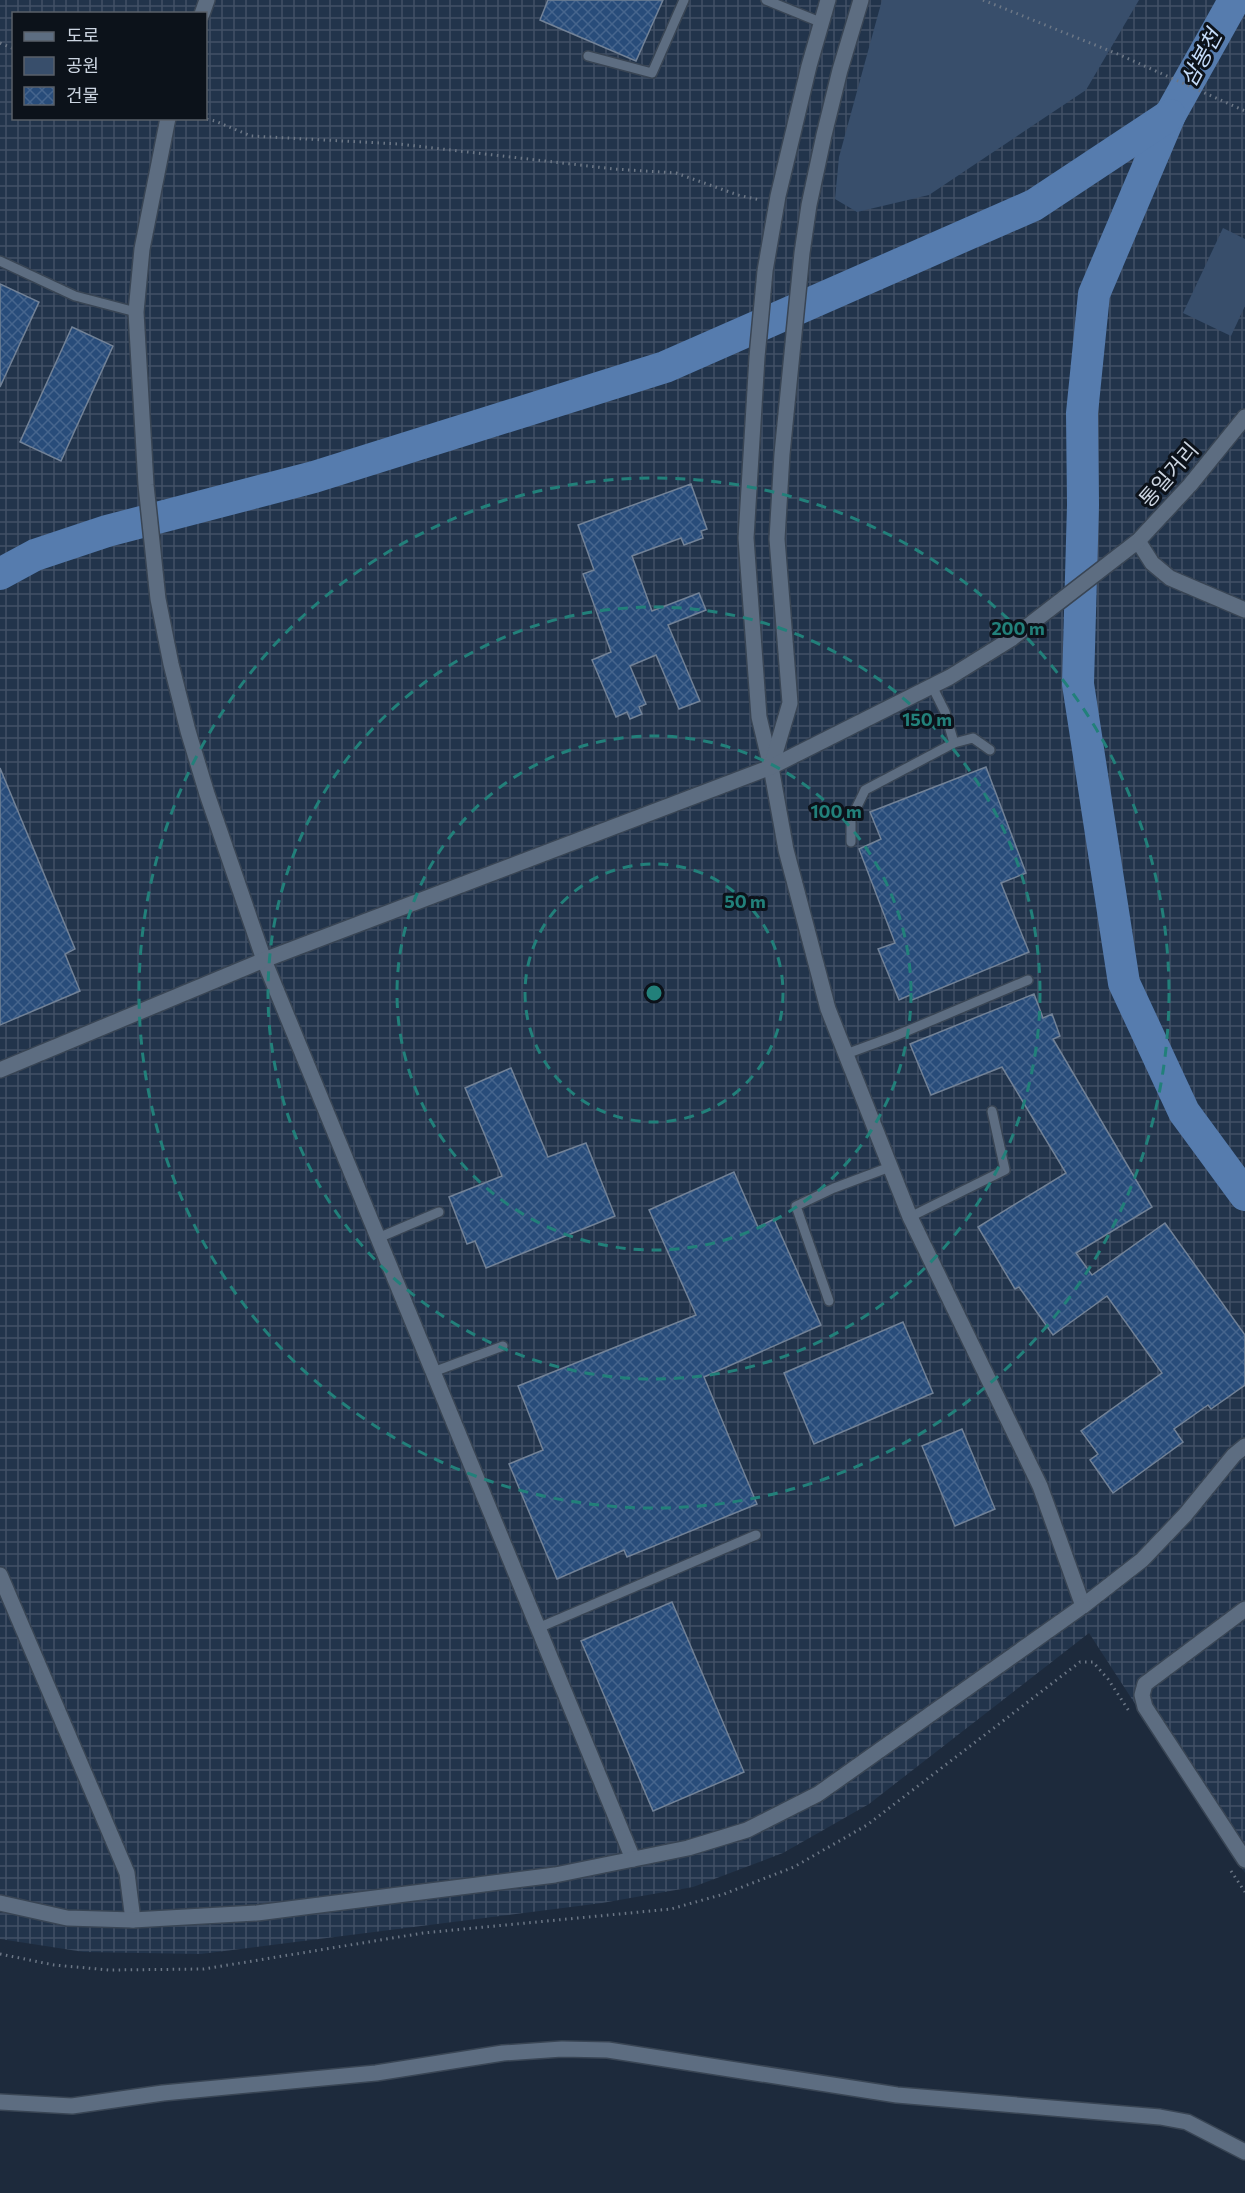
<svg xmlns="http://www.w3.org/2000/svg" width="1245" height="2193" font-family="Commissioner,'Noto Sans KR',sans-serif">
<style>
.industrial{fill:url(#industrial-grid);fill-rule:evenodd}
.park{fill:#384e6b}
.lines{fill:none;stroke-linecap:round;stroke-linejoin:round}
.river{stroke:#567cae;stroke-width:32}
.building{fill:url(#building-cross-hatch);stroke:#728297;stroke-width:1.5}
.lane-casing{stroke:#394554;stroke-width:12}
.street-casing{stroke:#394554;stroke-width:18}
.secondary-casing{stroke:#394554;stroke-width:18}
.path{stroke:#6c7786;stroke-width:3;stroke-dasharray:1.5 4.5;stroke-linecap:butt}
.lane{stroke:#5d6d81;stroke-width:9}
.street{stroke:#5d6d81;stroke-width:15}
.secondary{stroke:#5d6d81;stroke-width:15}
.ring{fill:none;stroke:#22807a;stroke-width:3;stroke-dasharray:10 8}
.labels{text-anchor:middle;stroke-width:6;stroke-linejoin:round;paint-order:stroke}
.street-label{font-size:21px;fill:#ccd5e1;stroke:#0c121a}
.water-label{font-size:22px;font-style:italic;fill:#c5dcf9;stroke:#0c121a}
.centre{fill:#22807a;stroke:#0c121a;stroke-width:3}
.ring-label{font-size:18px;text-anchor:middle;font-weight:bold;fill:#22807a;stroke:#0c121a;stroke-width:6;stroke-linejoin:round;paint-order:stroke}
</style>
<defs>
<pattern id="industrial-grid" width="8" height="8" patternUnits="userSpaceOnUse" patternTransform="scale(1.5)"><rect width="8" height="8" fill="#22344b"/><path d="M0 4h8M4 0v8" fill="none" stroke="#415065"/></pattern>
<pattern id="building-cross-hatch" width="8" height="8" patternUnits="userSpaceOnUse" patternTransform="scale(1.5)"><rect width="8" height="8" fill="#284c7a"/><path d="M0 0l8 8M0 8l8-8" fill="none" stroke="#46658d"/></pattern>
</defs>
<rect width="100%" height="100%" fill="#1d2a3c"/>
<path class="industrial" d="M0 0H1245V1873L1089 1633 869 1804 783 1853 693 1887 602 1903 201 1954 84 1952 0 1939ZM14 14H206V118H14Z"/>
<g class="park">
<polygon points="882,0 1139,0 1086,90 929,195 857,212 835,199 839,157"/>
<polygon points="1223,228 1245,239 1245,306 1231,336 1183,313"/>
</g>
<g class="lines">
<g class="river">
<polyline points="1232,0 1231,6 1170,115 1094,294 1082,413 1083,505 1078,684 1124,983 1184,1112 1245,1195"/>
<polyline points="0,574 35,555 107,531 314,477 665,367 1034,205 1170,115"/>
</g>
</g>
<g class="building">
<polygon points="548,0 663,0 636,61 540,20"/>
<polygon points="0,284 39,302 0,387"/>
<polygon points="72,327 113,346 61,461 20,442"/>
<polygon points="691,484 707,529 701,531 703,538 684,545 681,538 632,556 652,611 699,593 706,610 668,625 700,701 679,709 656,655 630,666 646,704 639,707 642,714 630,719 627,712 616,717 592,660 611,652 583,574 594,570 578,525"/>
<polygon points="986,767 1026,873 1001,883 1029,952 912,1000 910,995 899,1000 878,949 895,943 859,849 881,839 870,812"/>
<polygon points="0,768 75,949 65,954 80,991 0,1025"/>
<polygon points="1034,994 1043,1018 1052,1014 1060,1036 1053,1039 1152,1207 1076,1253 1092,1275 1165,1223 1245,1335 1245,1385 1211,1409 1208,1405 1174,1429 1183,1442 1113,1493 1090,1460 1098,1454 1081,1431 1162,1373 1107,1296 1053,1335 1019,1287 1015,1289 978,1227 1066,1173 1002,1067 931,1095 910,1044"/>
<polygon points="511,1068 548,1157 586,1143 615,1216 486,1268 475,1241 467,1244 449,1197 502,1176 465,1088"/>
<polygon points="734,1172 758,1227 774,1219 821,1325 704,1377 757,1504 627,1557 624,1550 557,1579 509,1464 543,1450 518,1386 696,1315 649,1210"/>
<polygon points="903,1322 933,1393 814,1444 784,1373"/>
<polygon points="962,1429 995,1509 955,1526 922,1446"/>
<polygon points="672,1602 744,1772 653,1811 581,1641"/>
</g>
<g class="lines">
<defs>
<g id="lane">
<polyline points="766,0 820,22"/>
<polyline points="588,56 652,73 684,0"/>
<polyline points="0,261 75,296 136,312"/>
<polyline points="932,686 945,712 954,743"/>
<polyline points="851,842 851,819 865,790 954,743 973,738 990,750"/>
<polyline points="846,1054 895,1036 1028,980"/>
<polyline points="910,1217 1005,1170 992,1111"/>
<polyline points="378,1238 439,1212"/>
<polyline points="829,1301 796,1206 834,1188 890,1167"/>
<polyline points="433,1372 503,1346"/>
<polyline points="538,1628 756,1535"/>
</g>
<g id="street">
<polyline points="828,0 809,66 778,196 765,271 757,357 746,538 759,717 771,767 786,850 828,1009 910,1217 1040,1486 1083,1606 1142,1560 1185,1515 1234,1455 1245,1446"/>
<polyline points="202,14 207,0"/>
<polyline points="168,118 142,249 136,312 146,485 158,599 171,664 188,731 207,794 264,960 633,1859"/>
<polyline points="1138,541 1152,563 1170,578 1245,610"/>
<polyline points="771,767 790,703 777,539 782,454 802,253 809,205 824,135 840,70 861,0"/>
<polyline points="0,1070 264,960 771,767 950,677 1011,639 1138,541 1190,485 1245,417"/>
<polyline points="0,1575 127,1873 133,1920"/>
<polyline points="1245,1609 1145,1684 1142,1695 1145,1707 1245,1860"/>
</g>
<g id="secondary">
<polyline points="0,1903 67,1918 133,1920 257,1913 555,1875 688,1848 747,1830 818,1794 1083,1606"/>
<polyline points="0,2102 72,2106 163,2093 376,2073 503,2053 562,2049 608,2050 897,2095 1160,2117 1187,2122 1245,2152"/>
</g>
</defs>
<use href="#lane" class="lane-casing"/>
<use href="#street" class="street-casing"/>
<use href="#secondary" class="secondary-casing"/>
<g class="path">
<polyline points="983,0 1120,55 1245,111"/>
<polyline points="0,43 14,49"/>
<polyline points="201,118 215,121 251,136 399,144 614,169 676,173 738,195 760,200"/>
<polyline points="1231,1871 1245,1892"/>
<polyline points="0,1954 54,1965 109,1970 204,1969 423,1933 671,1909 724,1894 794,1867 867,1825 1080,1662 1093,1662 1108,1679 1129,1711"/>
</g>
<use href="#lane" class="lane"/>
<use href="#street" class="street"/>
<use href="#secondary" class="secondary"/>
</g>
<g class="ring">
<circle cx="654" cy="993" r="129"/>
<circle cx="654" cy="993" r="257"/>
<circle cx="654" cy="993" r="386"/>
<circle cx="654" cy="993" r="515"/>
</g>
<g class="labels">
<g class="street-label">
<text transform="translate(1169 475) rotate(-49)" y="7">통일거리</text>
</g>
<g class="water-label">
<text transform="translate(1201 58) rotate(-62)" y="8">삼봉천</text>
</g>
</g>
<circle cx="654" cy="993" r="9" class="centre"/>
<g class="ring-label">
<text x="1018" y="635">200 m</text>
<text x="927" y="726">150 m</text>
<text x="836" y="818">100 m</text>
<text x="745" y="908">50 m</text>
</g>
<rect x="12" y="12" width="195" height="108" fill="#0c121a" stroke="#59606a" stroke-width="1.5"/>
<rect x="24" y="32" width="30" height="9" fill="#5d6d81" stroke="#59606a" stroke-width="1.5"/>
<text x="66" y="42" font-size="18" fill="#ccd5e1">도로</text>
<rect x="24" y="57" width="30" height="18" fill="#384e6b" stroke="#59606a" stroke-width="1.5"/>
<text x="66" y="72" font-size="18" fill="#ccd5e1">공원</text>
<rect x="24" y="87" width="30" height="18" fill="url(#building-cross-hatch)" stroke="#59606a" stroke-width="1.5"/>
<text x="66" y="102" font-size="18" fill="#ccd5e1">건물</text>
</svg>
